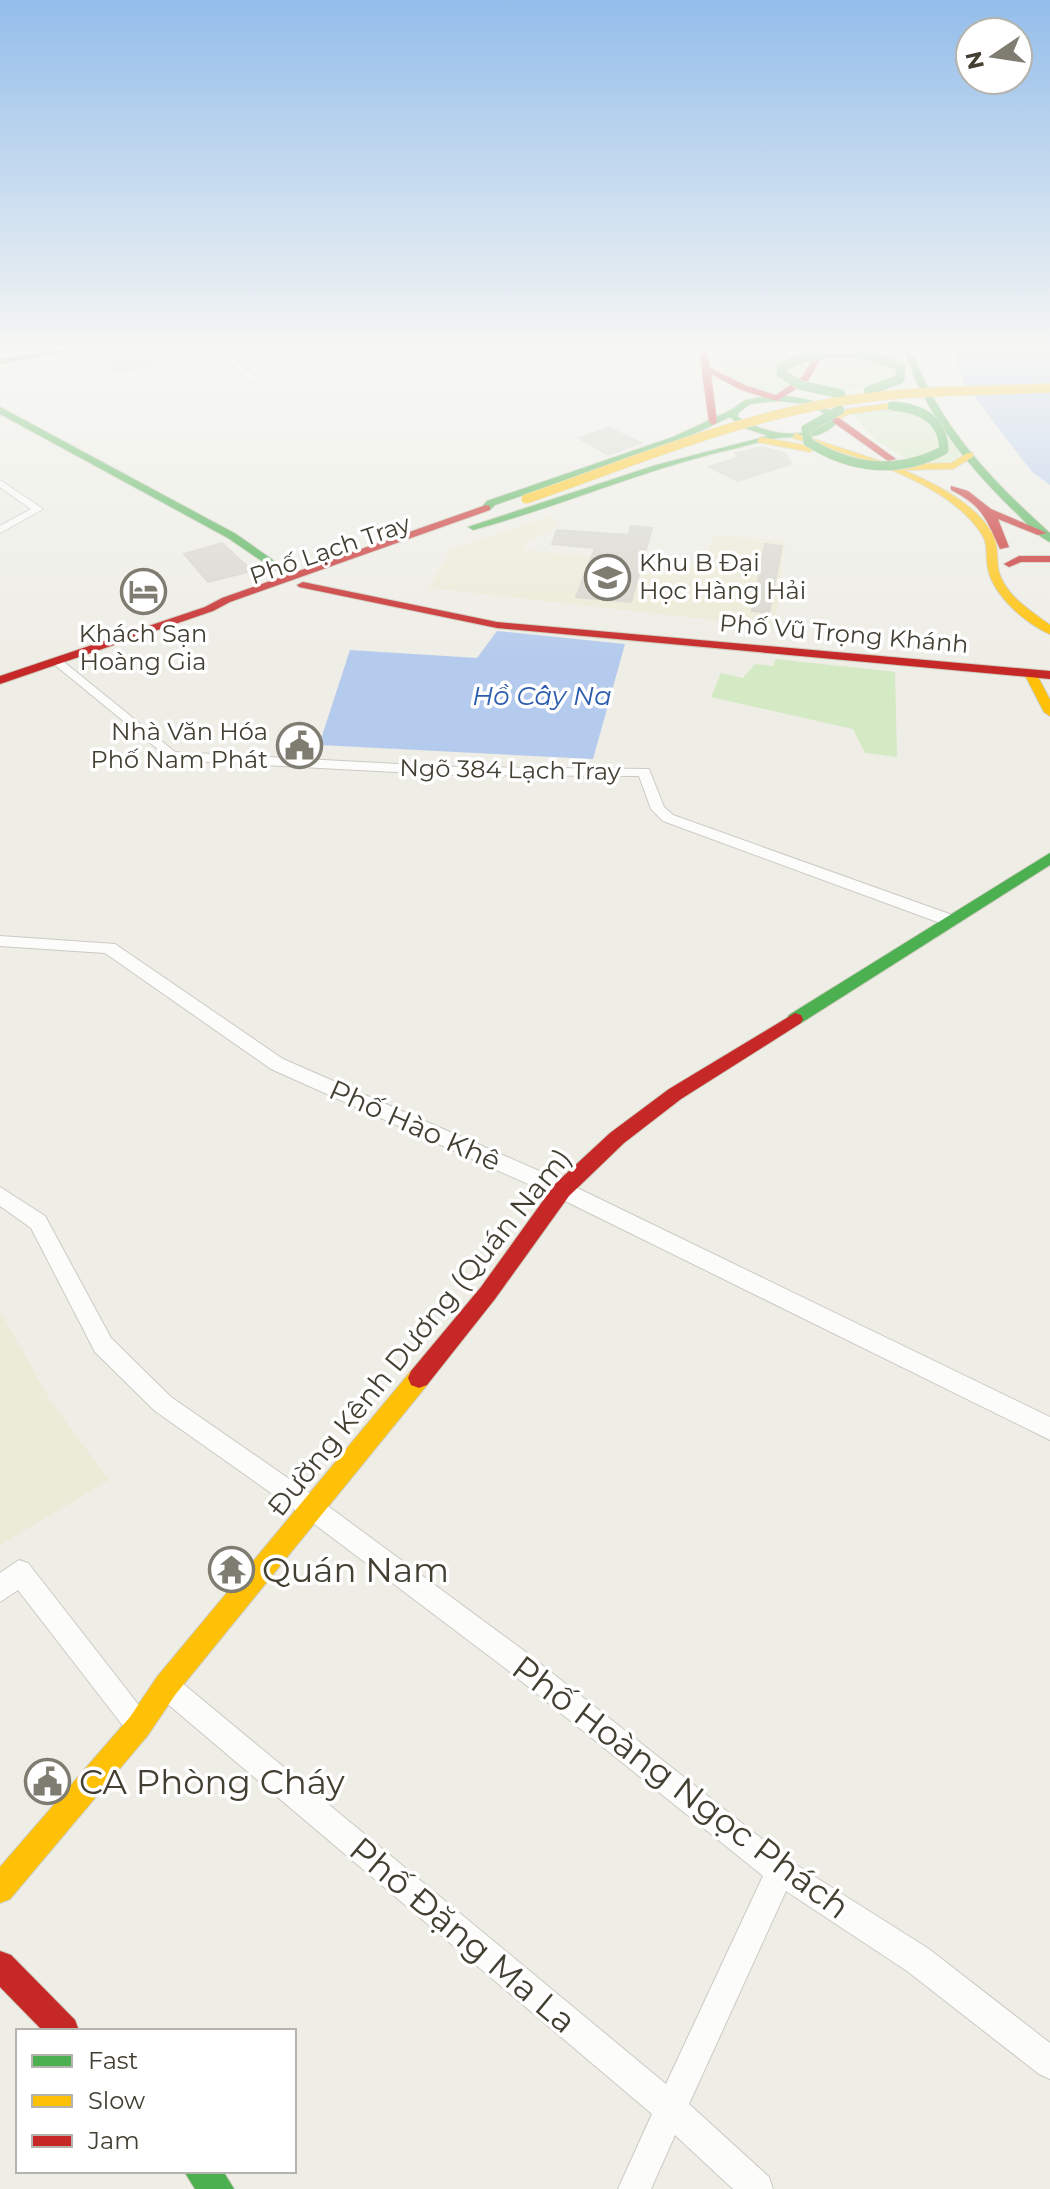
<svg xmlns="http://www.w3.org/2000/svg" width="1050" height="2189" font-family="Montserrat,sans-serif">
<style>
.education{fill:#ecebd7}
.green{fill:#d4eac4}
.water{fill:#b5cbed}
.building{fill:#d7d6ce;stroke:#d6d4cc;stroke-width:2}
.lines{fill:none;stroke-linecap:round;stroke-linejoin:round}
.street-casing{stroke:#cccac3;stroke-width:2}
.fast-casing{stroke:#cdccbd;stroke-width:2}
.slow-casing{stroke:#cdccbd;stroke-width:2}
.jam-casing{stroke:#cdccbd;stroke-width:2}
.street{fill:#fcfcfb;fill-rule:evenodd}
.fast{fill:#4caf50;fill-rule:evenodd}
.slow{fill:#ffc107;fill-rule:evenodd}
.jam{fill:#c62828;fill-rule:evenodd}
.fast-bridge-casing{stroke:#d0ceb3;stroke-width:10;stroke-linecap:butt}
.slow-bridge-casing{stroke:#d0ceb3;stroke-width:10;stroke-linecap:butt}
.fast-bridge{stroke:#4caf50;stroke-width:9}
.slow-bridge{stroke:#ffc107;stroke-width:9}
.labels{text-anchor:middle;stroke-width:7;stroke-linejoin:round;paint-order:stroke}
.far-street-label{font-size:24px;fill:#434033;stroke:#fff}
.far-poi-label{font-size:24px;fill:#434033;stroke:#fff;text-anchor:start}
.far-water-label{font-size:26px;font-style:italic;fill:#2c5cae;stroke:#fff}
.street-label{font-size:28px;fill:#434033;stroke:#fff}
.near-poi-label{font-size:34px;fill:#434033;stroke:#fff;text-anchor:start}
.near-street-label{font-size:34px;fill:#434033;stroke:#fff}
</style>
<rect width="100%" height="100%" fill="#eeede6"/>
<g class="education">
<polygon points="547,517 561,523 524,544 524,550 702,567 715,535 785,541 775,627 429,588 451,549"/>
<polygon points="0,1311 51,1402 109,1480 0,1545"/>
</g>
<g class="green">
<path d="M901 350 906 366C881 385 847 401 817 380L828 352 879 354Z"/>
<path d="M733 358 800 363 806 368C789 398 769 398 740 383 730 377 722 371 719 360Z"/>
<path d="M897 403 912 404 963 453C929 483 873 445 853 414 863 402 882 404 897 403Z"/>
<polygon points="776,659 895,672 897,757 865,753 853,729 711,697 721,673 743,678 755,664 773,666"/>
</g>
<g class="water">
<polygon points="954,350 1050,350 1050,485 1032,472 964,383"/>
<polygon points="497,631 625,644 593,759 319,745 350,650 477,658"/>
</g>
<g class="building">
<polygon points="91,350 156,350 170,362 117,372"/>
<polygon points="609,428 641,443 608,455 579,438"/>
<polygon points="762,447 785,453 791,464 738,481 709,467 739,457 735,453"/>
<polygon points="631,526 652,528 631,602 576,597 595,548 552,544 557,530 628,535"/>
<polygon points="222,543 252,571 208,582 184,554"/>
<polygon points="765,544 782,546 769,613 752,611"/>
</g>
<g class="lines">
<defs>
<g id="street">
<polygon points="215,350 224,350 255,376 255,380 249,380"/>
<polygon points="0,480 43,509 0,533 0,526 31,509 0,487"/>
<polygon points="59,658 175,752 453,767 649,769 664,807 673,815 955,916 957,920 955,924 943,924 663,821 651,809 639,776 453,775 171,760 55,665 55,659"/>
<polygon points="0,936 115,944 283,1059 569,1184 1050,1417 1050,1440 555,1196 271,1069 105,953 0,946"/>
<polygon points="0,1187 45,1216 111,1338 171,1397 321,1501 523,1650 790,1861 929,1949 1050,2043 1050,2079 1039,2074 907,1971 786,1891 689,2104 769,2177 773,2189 733,2189 675,2135 651,2189 618,2189 652,2114 157,1695 153,1686 157,1677 166,1673 175,1677 666,2084 763,1876 505,1668 305,1517 155,1411 95,1352 31,1228 0,1206"/>
<polygon points="19,1560 28,1563 148,1717 152,1726 148,1735 139,1739 130,1735 18,1590 0,1602 0,1573"/>
</g>
<g id="fast">
<polygon points="54,350 73,350 0,364 0,360"/>
<path d="M904 350H912C938 425 992 481 1050 533V542C1036 536 1024 520 1012 509 966 464 925 413 904 350Z"/>
<path d="M777 395C802 398 824 399 840 420 817 443 806 435 778 438 766 440 750 445 737 448 647 468 562 506 473 530L468 527 656 465 768 436 742 427 730 417 679 441 495 505 490 510 481 508 487 501 673 437 731 410 745 400ZM777 401C798 403 817 403 831 420 803 442 767 435 738 417V413L750 404Z"/>
<polygon points="0,407 236,534 297,577 288,579 228,538 0,414"/>
<polygon points="1050,853 1050,865 801,1023 789,1023 787,1019 789,1015"/>
<polygon points="184,2171 223,2171 234,2189 195,2189"/>
</g>
<g id="slow">
<polygon points="892,403 895,408 849,414 836,421 832,418 847,409"/>
<path d="M795 433 899 467 903 464 951 463 967 453H973V457L953 469 904 470C935 484 976 503 993 535 999 547 996 560 999 572 1006 596 1031 611 1050 625V634C1026 624 993 595 988 569 985 557 989 544 981 533 945 479 851 455 792 438Z"/>
<polygon points="760,437 810,446 815,449 810,452 757,442"/>
<polygon points="1027,672 1037,675 1050,700 1050,716 1044,712 1025,675"/>
<polygon points="419,1368 427,1371 430,1378 427,1385 175,1695 148,1735 10,1899 0,1903 0,1867 130,1717 157,1677 411,1371"/>
</g>
<g id="jam">
<polygon points="699,350 707,350 710,368 747,386 776,395 802,377 818,350 826,350 808,381 777,401 741,390 711,374 717,422 713,425 709,422"/>
<polygon points="833,418 839,418 896,459 888,461 833,422"/>
<path d="M951 486 968 491 991 509 1047 533 1038 535 998 519 1009 547 1000 549C986 519 983 506 951 490Z"/>
<polygon points="486,505 490,506 490,510 230,602 213,611 0,684 0,676 205,607 222,598"/>
<polygon points="1050,556 1050,562 1021,562 1009,567 1004,564 1019,556"/>
<polygon points="303,582 497,622 1050,671 1050,679 497,628 299,587 297,585"/>
<polygon points="795,1013 801,1015 803,1019 801,1023 681,1099 624,1143 569,1196 495,1299 427,1385 419,1388 411,1385 408,1378 411,1371 481,1287 555,1184 610,1133 669,1089"/>
<polygon points="0,1951 11,1955 75,2020 79,2031 43,2031 0,1987"/>
</g>
</defs>
<use href="#street" class="street-casing"/>
<use href="#fast" class="fast-casing"/>
<use href="#slow" class="slow-casing"/>
<use href="#jam" class="jam-casing"/>
<use href="#street" class="street"/>
<use href="#fast" class="fast"/>
<use href="#slow" class="slow"/>
<use href="#jam" class="jam"/>
<defs>
<g id="fast-bridge">
<path d="M841 394 800 385 781 373 782 367C821 347 861 349 901 367L900 379 868 391"/>
<path d="M840 410 806 429 808 442C851 469 898 475 944 450 943 419 921 408 892 406"/>
</g>
<path id="slow-bridge" d="M526 499C630 463 733 419 842 401 911 390 981 391 1050 388"/>
</defs>
<use href="#fast-bridge" class="fast-bridge-casing"/>
<use href="#slow-bridge" class="slow-bridge-casing"/>
<use href="#fast-bridge" class="fast-bridge"/>
<use href="#slow-bridge" class="slow-bridge"/>
</g>
<linearGradient id="sky" x2="0" y2="1"><stop stop-color="#93bdea"/><stop offset="0.53" stop-color="#f7f7f4"/><stop offset="1" stop-color="#f7f7f4" stop-opacity="0"/></linearGradient>
<rect width="1050" height="657" fill="url(#sky)"/>
<defs>
<symbol id="university-ring" viewBox="-11 -11 22 22"><circle r="9.5" fill="#fff" stroke="#7f7d72" stroke-width="1.5"/><path d="M0-5L7-2L0 1L-7-2ZM-4 1L0 2.5L4 1V4Q0 6-4 4Z" fill="#7f7d72"/></symbol>
<symbol id="hotel-ring" viewBox="-11 -11 22 22"><circle r="9.5" fill="#fff" stroke="#7f7d72" stroke-width="1.5"/><path d="M-6-4.5h1.5V1H6V5H4.5V3h-9V5H-6ZM-4 0a1.8 1.8 0 1 1 3.6 0ZM.5 0V-2.5h3Q6-2.5 6 0Z" fill="#7f7d72"/></symbol>
<symbol id="civic-ring" viewBox="-11 -11 22 22"><circle r="9.5" fill="#fff" stroke="#7f7d72" stroke-width="1.5"/><path d="M-.6-6.5H3V-4.5H.6V-3L4-1V1h2V6H-6V1h2V-1L-.6-3ZM-1.2 2.5V6h2.4V2.5Z" fill="#7f7d72"/></symbol>
<symbol id="temple-ring" viewBox="-11 -11 22 22"><circle r="9.5" fill="#fff" stroke="#7f7d72" stroke-width="1.5"/><path d="M0-6L5-2H3V0L6.5 2.5H4V6H1.5V3h-3V6H-4V2.5H-6.5L-3 0V-2H-5Z" fill="#7f7d72"/></symbol>
</defs>
<g fill-rule="evenodd">
<use href="#university-ring" x="582" y="552" width="51" height="51"/>
<use href="#hotel-ring" x="118" y="566" width="51" height="51"/>
<use href="#civic-ring" x="274" y="720" width="51" height="51"/>
<use href="#temple-ring" x="206" y="1544" width="51" height="51"/>
<use href="#civic-ring" x="22" y="1756" width="51" height="51"/>
</g>
<g class="labels">
<g class="far-street-label">
<text transform="translate(330 550) rotate(-19)" y="8">Phố Lạch Tray</text>
<text transform="translate(844 634) rotate(5)" y="8">Phố Vũ Trọng Khánh</text>
<text transform="translate(510 770) rotate(1)" y="8">Ngõ 384 Lạch Tray</text>
</g>
<g class="far-poi-label">
<text x="639" y="571">Khu B Đại<tspan x="639" dy="28">Học Hàng Hải</tspan></text>
<text x="143" y="642" text-anchor="middle">Khách Sạn<tspan x="143" dy="28">Hoàng Gia</tspan></text>
<text x="268" y="740" text-anchor="end">Nhà Văn Hóa<tspan x="268" dy="28">Phố Nam Phát</tspan></text>
</g>
<g class="far-water-label">
<text x="542" y="705">Hồ Cây Na</text>
</g>
<g class="street-label">
<text transform="translate(415 1125) rotate(24)" y="10">Phố Hào Khê</text>
<text transform="translate(419 1332) rotate(-51)" y="10">Đường Kênh Dương (Quán Nam)</text>
</g>
<g class="near-poi-label">
<text x="262" y="1582">Quán Nam</text>
<text x="79" y="1794">CA Phòng Cháy</text>
</g>
<g class="near-street-label">
<text transform="translate(681 1787) rotate(37)" y="12">Phố Hoàng Ngọc Phách</text>
<text transform="translate(463 1935) rotate(40)" y="12">Phố Đặng Ma La</text>
</g>
</g>
<rect x="16" y="2029" width="280" height="144" fill="#ffffff" stroke="#b4b3ad" stroke-width="2"/>
<rect x="32" y="2055" width="40" height="12" fill="#4caf50" stroke="#b4b3ad" stroke-width="2"/>
<text x="88" y="2069" font-size="24" fill="#434033">Fast</text>
<rect x="32" y="2095" width="40" height="12" fill="#ffc107" stroke="#b4b3ad" stroke-width="2"/>
<text x="88" y="2109" font-size="24" fill="#434033">Slow</text>
<rect x="32" y="2135" width="40" height="12" fill="#c62828" stroke="#b4b3ad" stroke-width="2"/>
<text x="88" y="2149" font-size="24" fill="#434033">Jam</text>
<g transform="translate(994 56) rotate(257)"><circle r="38" fill="#ffffff" stroke="#b4b3ad" stroke-width="2"/>
<path d="M0-6L14 30L0 20L-14 30Z" fill="#7f7d72"/>
<text y="-12" font-size="22" font-weight="bold" text-anchor="middle" fill="#434033">N</text>
</g>
</svg>
